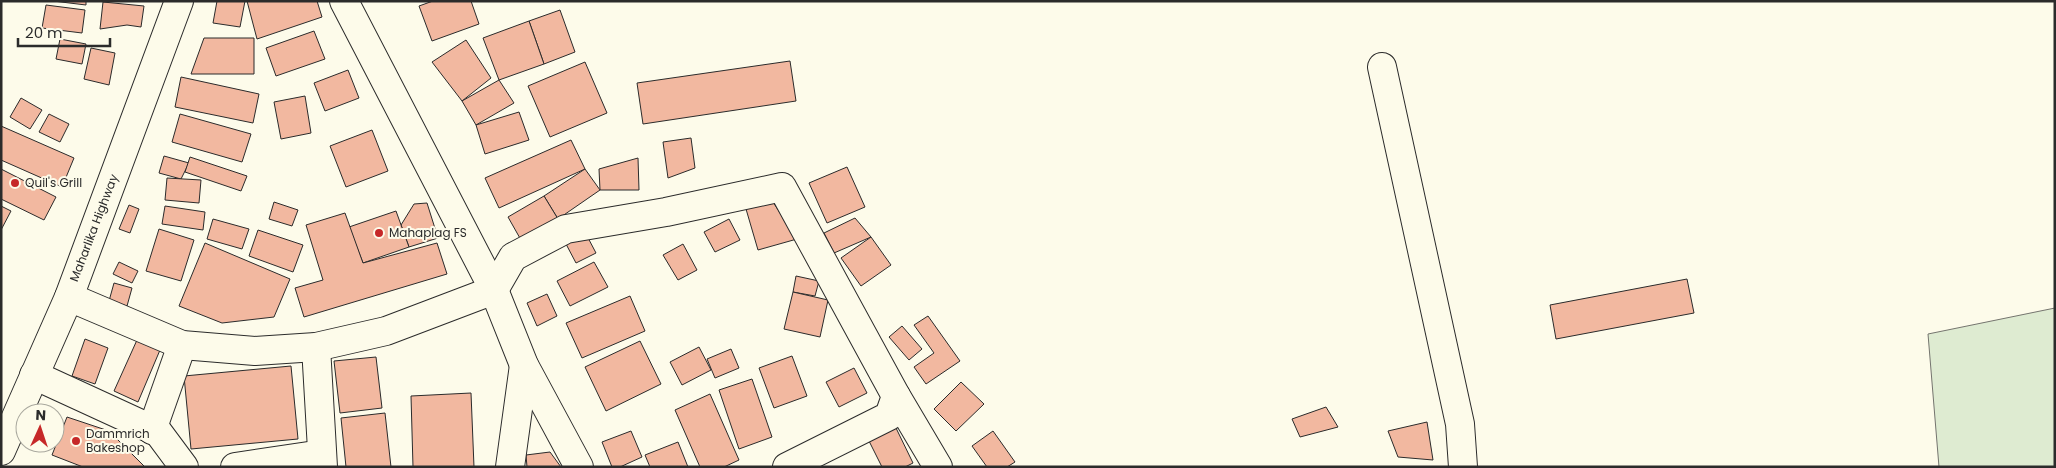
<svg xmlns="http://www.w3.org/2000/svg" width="2056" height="468" font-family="Poppins,sans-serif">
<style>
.green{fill:#deebd1;stroke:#74746e}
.building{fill:#f2b8a0;stroke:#2b2b2b}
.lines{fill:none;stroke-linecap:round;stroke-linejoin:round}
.minor-casing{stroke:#2b2b2b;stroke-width:30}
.trunk-casing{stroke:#2b2b2b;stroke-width:30}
.minor{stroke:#fdfbea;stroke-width:28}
.trunk{stroke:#fdfbea;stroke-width:28}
.poi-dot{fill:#c62828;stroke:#fdfbea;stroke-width:2}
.labels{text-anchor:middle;stroke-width:4;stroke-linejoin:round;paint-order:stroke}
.poi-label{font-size:12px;fill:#2b2b2b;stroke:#fdfbea;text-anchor:start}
.street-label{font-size:12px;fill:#2b2b2b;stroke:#fdfbea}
</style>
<rect width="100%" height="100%" fill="#fdfbea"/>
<polygon class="green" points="2055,308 2055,467 1939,467 1928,334"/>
<g class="building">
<polygon points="53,1 86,1 86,5"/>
<polygon points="217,1 245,1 240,27 213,23"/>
<polygon points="247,1 317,1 322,17 257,39"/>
<polygon points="433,1 471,1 479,24 432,41 419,6"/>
<polygon points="103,2 144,6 141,27 127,25 100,29"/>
<polygon points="46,5 85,10 82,33 42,28"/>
<polygon points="560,10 575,52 544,64 529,21"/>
<polygon points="529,21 544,64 499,80 483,38"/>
<polygon points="314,31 325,59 276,76 266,48"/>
<polygon points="204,38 254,38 254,74 191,74"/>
<polygon points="60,39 86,44 82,64 56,59"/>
<polygon points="466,40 491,78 462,101 432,62"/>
<polygon points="91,48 115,53 109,85 84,79"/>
<polygon points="790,61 796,101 643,124 637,83"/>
<polygon points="585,62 607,113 550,137 528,86"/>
<polygon points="348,70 359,98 325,111 314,83"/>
<polygon points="181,77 259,94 253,123 175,107"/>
<polygon points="499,80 514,103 476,125 462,101"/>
<polygon points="305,96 311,133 281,139 274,102"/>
<polygon points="21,98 42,110 30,129 10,117"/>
<polygon points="519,112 529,140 485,154 476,125"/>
<polygon points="49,114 69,124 60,142 39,132"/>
<polygon points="180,114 251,134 242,162 172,142"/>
<polygon points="1,126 74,158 62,187 1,160"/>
<polygon points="372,130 388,171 346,187 330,146"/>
<polygon points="691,138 695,168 668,178 663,142"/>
<polygon points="571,140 585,169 499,208 485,178"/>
<polygon points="164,156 189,163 181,179 159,173"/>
<polygon points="190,157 247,176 241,191 185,172"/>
<polygon points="638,158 639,190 600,190 599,169"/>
<polygon points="847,167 865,207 827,223 809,183"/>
<polygon points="1,169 56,197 44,220 1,199"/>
<polygon points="585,169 600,190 558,219 544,196"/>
<polygon points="167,178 201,180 199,203 165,200"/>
<polygon points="544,196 558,219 521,240 508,217"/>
<polygon points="274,202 298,210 292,226 269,219"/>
<polygon points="773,202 797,239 758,250 746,209"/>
<polygon points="427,203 438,238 409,247 401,225 414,204"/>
<polygon points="129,205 139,209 130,233 119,229"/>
<polygon points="1,206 11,211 1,230"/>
<polygon points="165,206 205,212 203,230 162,224"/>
<polygon points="396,211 409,247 363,263 349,227"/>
<polygon points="345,213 363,263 437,243 447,274 304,317 295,288 323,280 306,225"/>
<polygon points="855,218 871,237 834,253 824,233"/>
<polygon points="213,219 249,229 242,249 207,239"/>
<polygon points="729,219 740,240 715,252 704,232"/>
<polygon points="159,229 194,240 181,281 146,271"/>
<polygon points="258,230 303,245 293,272 249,256"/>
<polygon points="586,234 596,253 576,263 566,244"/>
<polygon points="871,237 891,265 861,286 841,258"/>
<polygon points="205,243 290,279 274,317 222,323 179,306"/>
<polygon points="683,244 697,270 678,280 663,255"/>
<polygon points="119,262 138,271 132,283 113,274"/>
<polygon points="594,262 608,287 570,306 557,281"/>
<polygon points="796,276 819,281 815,296 793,292"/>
<polygon points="1687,279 1694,313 1556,339 1550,305"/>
<polygon points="114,283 132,288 127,306 109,301"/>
<polygon points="793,292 828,300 820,337 784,329"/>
<polygon points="547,294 557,316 537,326 527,303"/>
<polygon points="630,296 645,331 582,358 566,323"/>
<polygon points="928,316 960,361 926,384 914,367 934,353 914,325"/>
<polygon points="902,326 922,349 909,360 889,337"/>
<polygon points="85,339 108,348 95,384 72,376"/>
<polygon points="137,340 160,350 138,402 114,391"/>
<polygon points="640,341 661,384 606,411 585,367"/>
<polygon points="699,347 711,370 682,385 670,362"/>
<polygon points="731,349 739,368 715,378 707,359"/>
<polygon points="792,356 807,396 774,408 759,368"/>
<polygon points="376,357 382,408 340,413 334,361"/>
<polygon points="291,366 298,439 191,449 184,376"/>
<polygon points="854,368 867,393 839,407 826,382"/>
<polygon points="752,379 772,437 739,449 719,390"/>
<polygon points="961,382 984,404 956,431 934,409"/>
<polygon points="471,393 474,467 413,467 411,396"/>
<polygon points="710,394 739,460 724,467 700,467 675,410"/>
<polygon points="1326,407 1338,427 1300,437 1292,419"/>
<polygon points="385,413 391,467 346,467 341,418"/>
<polygon points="67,417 109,431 145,467 83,467 52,455"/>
<polygon points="1427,422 1433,460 1398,457 1388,431"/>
<polygon points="896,428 913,463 905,467 882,467 869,441"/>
<polygon points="631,431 642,457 620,467 612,467 602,442"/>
<polygon points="993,431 1015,462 1007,467 987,467 972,446"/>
<polygon points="678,442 688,467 650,467 645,455"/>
<polygon points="550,452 561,467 527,467 526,455"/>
</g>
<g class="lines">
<defs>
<g id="minor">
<polyline points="344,1 494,290 524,365 579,467"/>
<polyline points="1382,67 1460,424 1463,467"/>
<polyline points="69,297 182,345 255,351 316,347 386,331 494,290 513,257 566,229 666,212 782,187 896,396 889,416 787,467"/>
<polyline points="316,347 323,467"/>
<polyline points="34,375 158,432 184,467"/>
<polyline points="896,396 938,467"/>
<polyline points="152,430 182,345"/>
<polyline points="235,467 322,454"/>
<polyline points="510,467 524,365"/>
</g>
<polyline id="trunk" points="1,451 69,297 179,1"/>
</defs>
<use href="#minor" class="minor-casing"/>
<use href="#trunk" class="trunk-casing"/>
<use href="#minor" class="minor"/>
<use href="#trunk" class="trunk"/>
</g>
<g class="poi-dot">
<circle cx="15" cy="183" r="5"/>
<circle cx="379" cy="233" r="5"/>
<circle cx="76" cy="441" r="5"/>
</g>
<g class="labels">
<g class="poi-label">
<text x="25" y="187">Quil's Grill</text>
<text x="389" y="237">Mahaplag FS</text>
<text x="86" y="438">Dammrich<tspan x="86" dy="14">Bakeshop</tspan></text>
</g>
<g class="street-label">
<text transform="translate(94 228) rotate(-69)" y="4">Maharlika Highway</text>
</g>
</g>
<rect width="2056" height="468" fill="none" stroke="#2b2b2b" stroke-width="5"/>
<g transform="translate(40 428) rotate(3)"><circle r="24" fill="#fdfbea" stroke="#a9a89e"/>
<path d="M0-4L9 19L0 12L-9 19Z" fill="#c62828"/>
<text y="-8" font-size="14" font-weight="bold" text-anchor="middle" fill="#2b2b2b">N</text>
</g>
<path d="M18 38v8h92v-8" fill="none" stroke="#2b2b2b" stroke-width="2.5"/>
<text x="25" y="38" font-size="15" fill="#2b2b2b" stroke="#fdfbea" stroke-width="4" paint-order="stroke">20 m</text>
</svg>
